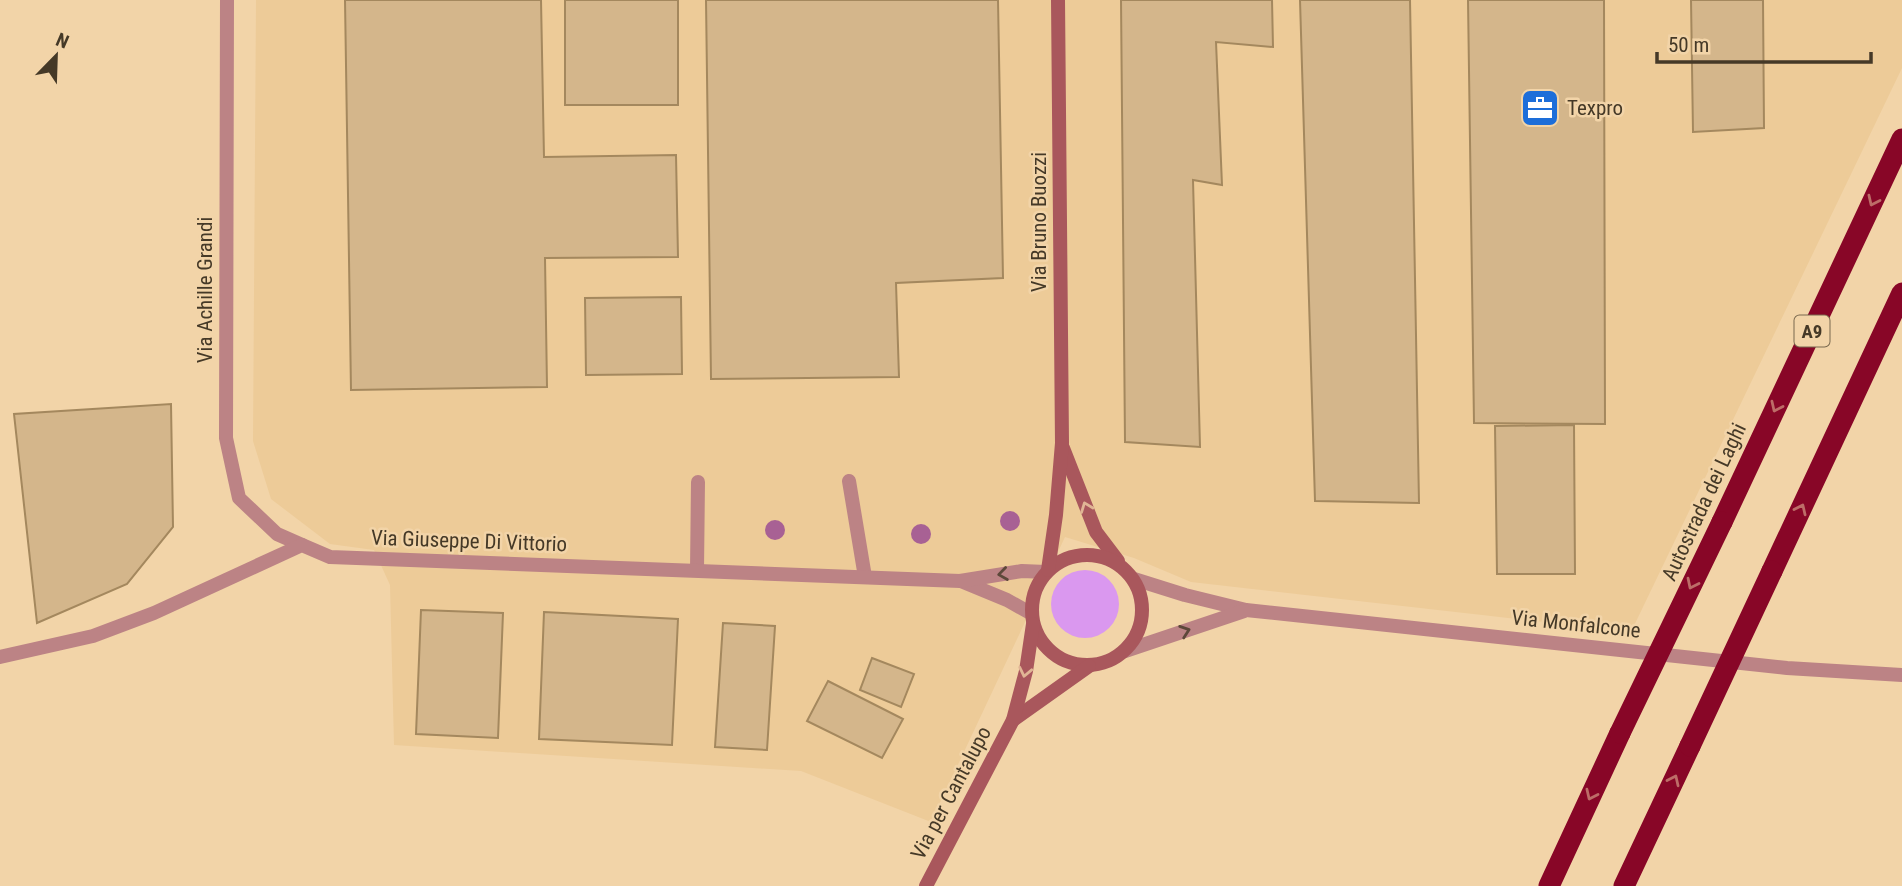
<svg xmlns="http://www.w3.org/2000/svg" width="1902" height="886" font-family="'Roboto Condensed',sans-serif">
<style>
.built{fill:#edcb98}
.green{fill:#da98ef}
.building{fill:#d4b68b;stroke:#a4885e;stroke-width:2}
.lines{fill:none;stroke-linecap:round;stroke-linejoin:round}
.lane{stroke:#bc8385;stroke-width:14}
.street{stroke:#bc8385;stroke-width:14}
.secondary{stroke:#a9575c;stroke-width:14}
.highway{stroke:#880627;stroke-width:21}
.highway-bridge{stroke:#880627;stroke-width:21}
.tree{fill:#a86194}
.oneway{stroke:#bd6d68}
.oneway2{stroke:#e0b595}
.oneway3{stroke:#5d483a}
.labels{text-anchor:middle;stroke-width:5;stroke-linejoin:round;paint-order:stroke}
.shield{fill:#f2d4a8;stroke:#79684e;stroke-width:2}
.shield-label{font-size:19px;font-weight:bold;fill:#453927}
.poi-label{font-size:21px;fill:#453927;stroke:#f2d4a8;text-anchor:start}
.street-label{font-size:21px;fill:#453927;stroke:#f2d4a8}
</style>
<rect width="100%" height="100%" fill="#f2d4a8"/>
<polygon class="built" points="256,0 1902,0 1902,68 1631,632 1191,582 1134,558 1065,537 931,822 801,771 394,745 390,585 374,550 330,544 271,499 253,441"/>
<circle class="green" cx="1085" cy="604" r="34"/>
<g class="building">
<polygon points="345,0 541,0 544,157 676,155 678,257 545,258 547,387 351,390"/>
<rect x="565" y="0" width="113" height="105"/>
<polygon points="706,0 998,0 1003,278 896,283 899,377 711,379"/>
<polygon points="1121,0 1272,0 1273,47 1216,42 1222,185 1193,180 1200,447 1125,442"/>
<polygon points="1300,0 1410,0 1419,503 1315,501"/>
<polygon points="1468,0 1604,0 1605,424 1474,423"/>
<polygon points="1691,0 1763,0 1764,128 1693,132"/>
<polygon points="681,297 682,374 586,375 585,298"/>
<polygon points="171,404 173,527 127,584 37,623 14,414"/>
<polygon points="1574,425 1575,574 1497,574 1495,426"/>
<polygon points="421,610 503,613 498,738 416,734"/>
<polygon points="544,612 678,619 672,745 539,739"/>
<polygon points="723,623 775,626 767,750 715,747"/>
<polygon points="872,658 914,674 901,707 860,690"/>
<polygon points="828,681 903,719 882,758 807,721"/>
</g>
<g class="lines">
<g class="lane">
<polyline points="849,481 865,577"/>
<polyline points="697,570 698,482"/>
</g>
<g class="street">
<polyline points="227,0 226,438 239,498 277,534 302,545"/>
<polyline points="1134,579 1185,595 1246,610 1787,668 1902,675"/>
<polyline points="961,581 1007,600 1032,614"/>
<polyline points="1125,651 1244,611"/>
<polyline points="0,657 93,636 154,613 302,545 330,557 960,581 1022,571 1046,572"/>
</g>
<g class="secondary">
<polyline points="1063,448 1096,532 1118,561"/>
<circle cx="1087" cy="610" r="55"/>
<polyline points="1048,570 1056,515 1062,443 1058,0"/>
<polyline points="1013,720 1089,666"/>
<polyline points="926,886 1013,720 1026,671 1033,624"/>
</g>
<g class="highway">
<polyline points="1722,522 1902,139"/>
<polyline points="1772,571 1902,293"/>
<polyline points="1549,886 1620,733"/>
<polyline points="1624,886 1690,746"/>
</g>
<g class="highway-bridge">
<polyline points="1620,733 1722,522"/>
<polyline points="1690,746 1772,571"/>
</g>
</g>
<g class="tree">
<circle cx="1010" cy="521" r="10"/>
<circle cx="775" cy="530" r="10"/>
<circle cx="921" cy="534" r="10"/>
</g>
<defs><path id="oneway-chevron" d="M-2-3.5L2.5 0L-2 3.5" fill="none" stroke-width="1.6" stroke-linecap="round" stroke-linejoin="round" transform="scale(1.75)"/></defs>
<g class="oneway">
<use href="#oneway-chevron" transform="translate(1873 201) rotate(115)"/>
<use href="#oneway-chevron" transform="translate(1776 407) rotate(115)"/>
<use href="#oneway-chevron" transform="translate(1801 509) rotate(-65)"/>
<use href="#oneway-chevron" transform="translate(1692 584) rotate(116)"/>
<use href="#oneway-chevron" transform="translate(1674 780) rotate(-65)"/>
<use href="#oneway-chevron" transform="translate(1591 795) rotate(115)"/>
</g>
<g class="oneway2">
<use href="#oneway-chevron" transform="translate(1086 507) rotate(-111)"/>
<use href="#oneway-chevron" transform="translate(1025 672) rotate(102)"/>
</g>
<g class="oneway3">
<use href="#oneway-chevron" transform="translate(1003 574) rotate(172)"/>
<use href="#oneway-chevron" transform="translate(1185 631) rotate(-19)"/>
</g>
<defs>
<symbol id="office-square" viewBox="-11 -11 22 22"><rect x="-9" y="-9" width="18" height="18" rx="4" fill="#1d6ed9" stroke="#f2d4a8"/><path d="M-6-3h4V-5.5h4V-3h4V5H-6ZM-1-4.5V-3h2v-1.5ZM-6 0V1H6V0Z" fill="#fff"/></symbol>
</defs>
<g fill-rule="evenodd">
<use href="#office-square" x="1518" y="86" width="44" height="44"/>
</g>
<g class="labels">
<rect class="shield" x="1794.5" y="315.5" width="35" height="31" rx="5"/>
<g class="shield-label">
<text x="1812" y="338">A9</text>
</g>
<g class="poi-label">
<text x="1567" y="115">Texpro</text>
</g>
<g class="street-label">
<text transform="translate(1039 222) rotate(-90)" y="7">Via Bruno Buozzi</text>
<text transform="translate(205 290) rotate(-90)" y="7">Via Achille Grandi</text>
<text transform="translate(1704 502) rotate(-65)" y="7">Autostrada dei Laghi</text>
<text transform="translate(469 541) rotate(2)" y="7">Via Giuseppe Di Vittorio</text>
<text transform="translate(1576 624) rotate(6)" y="7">Via Monfalcone</text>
<text transform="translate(951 793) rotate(-62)" y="7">Via per Cantalupo</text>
</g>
</g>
<g transform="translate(56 56) rotate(23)" stroke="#f2d4a8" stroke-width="5" paint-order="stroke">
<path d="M0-5L12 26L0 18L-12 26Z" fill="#453927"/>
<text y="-10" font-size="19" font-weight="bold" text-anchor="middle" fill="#453927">N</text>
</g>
<path d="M1657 52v10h214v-10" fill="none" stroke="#453927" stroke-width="3.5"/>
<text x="1668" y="52" font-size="21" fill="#453927" stroke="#f2d4a8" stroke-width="5" paint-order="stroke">50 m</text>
</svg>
